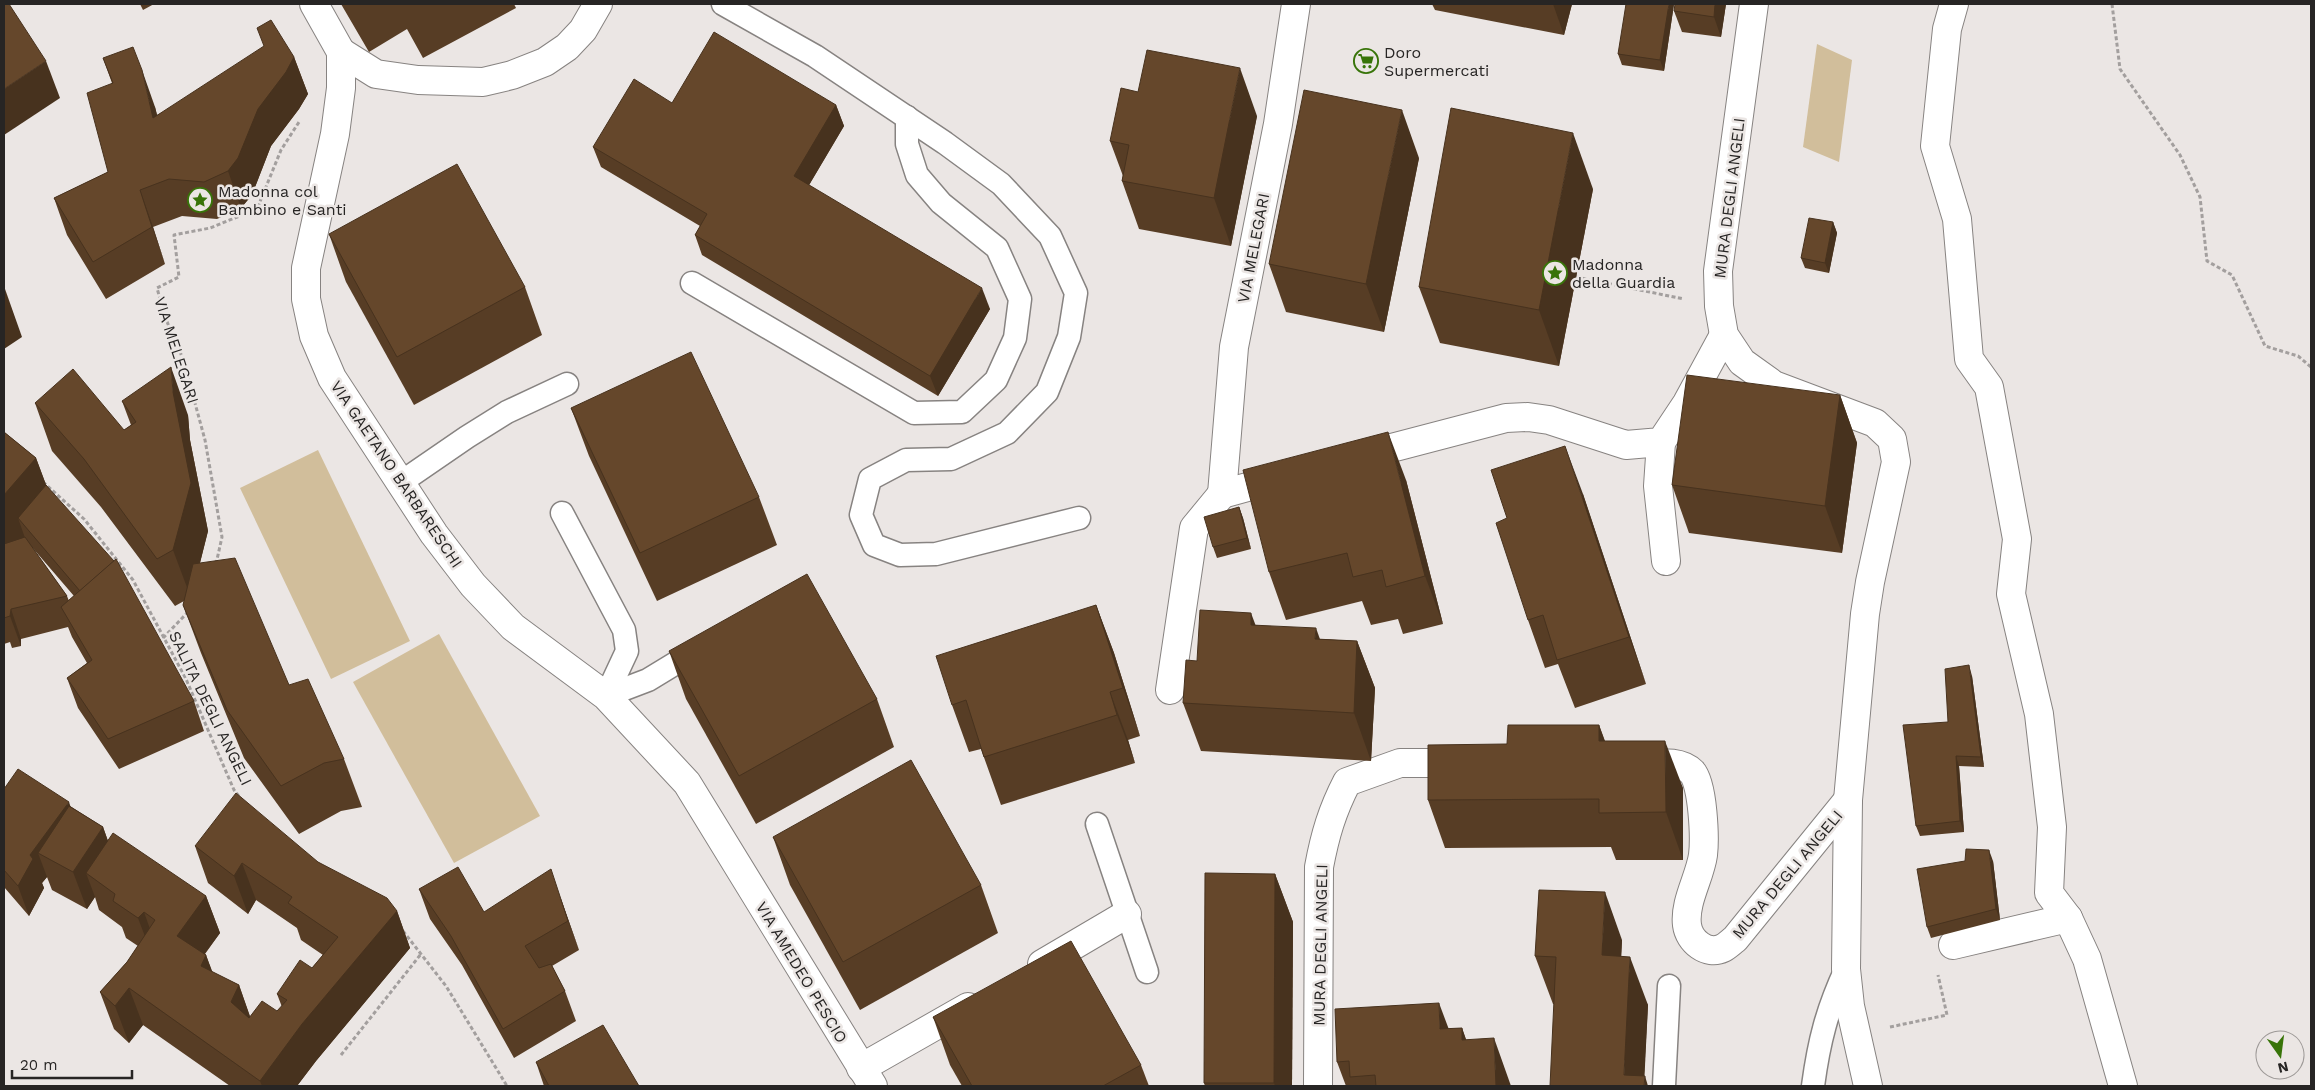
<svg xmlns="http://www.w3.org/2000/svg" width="2315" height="1090" font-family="'Work Sans',sans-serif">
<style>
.green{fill:#d1be9b}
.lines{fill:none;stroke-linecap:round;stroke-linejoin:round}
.lane-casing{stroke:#878381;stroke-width:25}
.street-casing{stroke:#878381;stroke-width:30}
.path{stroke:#a39f9e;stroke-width:3;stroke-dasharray:4 2.5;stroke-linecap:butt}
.lane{stroke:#fff;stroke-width:22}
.street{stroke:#fff;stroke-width:28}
.wall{fill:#573d25;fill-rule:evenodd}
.shaded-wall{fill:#47321e}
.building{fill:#65472b;stroke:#47321e}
.labels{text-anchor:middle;stroke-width:5;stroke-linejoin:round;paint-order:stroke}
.poi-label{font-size:16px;fill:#272524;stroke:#ebe6e4;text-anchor:start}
.street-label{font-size:16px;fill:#272524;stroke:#ebe6e4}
</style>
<rect width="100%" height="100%" fill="#ebe6e4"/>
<g class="green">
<polygon points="1817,44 1852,60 1839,162 1803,147"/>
<polygon points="318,450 410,641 331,679 240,488"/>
<polygon points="439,634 540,816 454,863 353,682"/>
</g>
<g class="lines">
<defs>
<g id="lane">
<polyline points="723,4 815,56 945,143 1001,184 1050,236 1076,293 1069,337 1047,392 1007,433 951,459 906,460 870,479 861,515 874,545 900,555 936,554 1079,518"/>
<polyline points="692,283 914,413 962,412 996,380 1015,338 1020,299 997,248 941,203 917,175 907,144 907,117"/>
<polyline points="400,483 467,437 507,412 567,384"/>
<polyline points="562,513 624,630 627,651 606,696"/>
<polyline points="606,696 648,680 699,649"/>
<polyline points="1097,824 1147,972"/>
<polyline points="1664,1086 1669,986"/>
<path d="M1813 1086C1819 1041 1827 1010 1846 969"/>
</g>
<g id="street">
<polyline points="314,4 341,52 341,88 335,134 306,268 306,299 314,336 332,378 434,534 473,585 513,627 606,696 687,783 873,1086"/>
<polyline points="1754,4 1718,271 1719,306 1724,335 1742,362 1774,385 1875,423 1892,439 1896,462 1870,582 1865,614 1848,800 1846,969 1850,1006 1868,1086"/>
<polyline points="1954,4 1947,29 1935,146 1957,219 1969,359 1989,387 2017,539 2011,594 2039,714 2052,827 2049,893 2068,918 2087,959 2123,1086"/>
<polyline points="341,52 376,74 418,80 483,82 512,75 545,62 567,47 583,30 598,4"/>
<polyline points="1661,442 1658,486 1666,561"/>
<polyline points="1357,457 1506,418 1528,417 1549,420 1626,445 1661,442 1687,403 1724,335"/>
<polyline points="1284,477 1222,494 1234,347 1278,124 1296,4"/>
<polyline points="1170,690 1194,528 1222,494"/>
<path d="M1637 764C1655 764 1679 759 1692 772 1703 784 1705 838 1703 855 1700 877 1684 902 1687 925 1689 941 1707 956 1723 948 1727 946 1731 942 1735 939L1848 800"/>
<polyline points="1953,945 2068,918"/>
<polyline points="1042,964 1127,914"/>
<polyline points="861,1068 968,1007"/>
<path d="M1318 1086 1319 867C1325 835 1332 811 1347 782L1400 763H1464"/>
</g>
</defs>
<use href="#lane" class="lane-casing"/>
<use href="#street" class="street-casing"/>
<g class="path">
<polyline points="2112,4 2120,69 2180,155 2200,197 2207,261 2232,275 2265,346 2298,356 2311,367"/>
<polyline points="1576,277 1684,299"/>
<polyline points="43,482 84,519 133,580 186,679 234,790 241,799"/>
<polyline points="216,564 222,537 205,440 183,359 165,317 157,288 179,277 174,235 210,228 257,209 281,150 299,122"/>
<polyline points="163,638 188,612"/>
<polyline points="403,931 446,986 507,1086"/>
<polyline points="1890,1027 1947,1015 1938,975"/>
<polyline points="341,1055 421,954"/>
</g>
<use href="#lane" class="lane"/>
<use href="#street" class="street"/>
</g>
<g class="wall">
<polygon points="140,4 154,4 143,10"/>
<polygon points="341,4 514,4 516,8 423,58 407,29 369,52"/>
<polygon points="1432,4 1572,4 1564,35 1435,10"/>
<polygon points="1674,4 1664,71 1622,65 1618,54"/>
<polygon points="1726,4 1721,37 1682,32 1674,11"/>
<polygon points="294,57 308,94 299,109 271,146 252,195 241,208 217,219 182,216 153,227 165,264 106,299 67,235 54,198 108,172 112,83 103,58 155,107 157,115"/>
<polygon points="672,103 836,105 844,126 809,185 990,309 938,396 702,255 695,235 700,226 601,167 593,147"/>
<polygon points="1257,116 1231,246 1139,229 1122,181 1123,176 1110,141"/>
<polygon points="1419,158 1384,332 1286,312 1269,264"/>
<polygon points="1593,189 1559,366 1440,343 1419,287"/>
<polygon points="1833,222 1837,233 1829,273 1805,268 1801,258"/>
<polygon points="329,234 525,287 542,335 414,405 346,282"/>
<polygon points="1840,395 1857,443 1842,553 1689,533 1672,485"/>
<polygon points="122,401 188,415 190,440 208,531 200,563 289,685 344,759 362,807 341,811 299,834 244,758 201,653 183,605 184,601 175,606 101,507 52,451 35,403 124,430 131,425"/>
<polygon points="571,408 759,497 777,545 657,601 589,456"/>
<path d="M4 432 36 458 46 485 194 701 204 731 119 769 78 708 67 678 87 663 72 637 68 627 21 639V646L12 648 10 642 4 644ZM31 546 74 596 69 601 67 596Z"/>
<polygon points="1406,480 1443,624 1403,634 1398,619 1371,625 1362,601 1286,620 1269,572"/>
<polygon points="1583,494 1646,684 1575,708 1558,664 1545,668 1528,620"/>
<polygon points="1239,507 1243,518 1251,549 1217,558 1213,547"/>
<polygon points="1096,605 1114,653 1140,736 1128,740 1135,763 1001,805 981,749 969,752 952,705"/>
<polygon points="1256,625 1320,639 1357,641 1375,688 1371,761 1201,751 1183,703 1197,661"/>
<polygon points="669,651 877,699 894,747 756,824 686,699"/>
<polygon points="1972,676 1984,767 1959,766 1964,832 1920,836 1916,826 1948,722"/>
<polygon points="1599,725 1605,741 1683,788 1683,860 1616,860 1611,847 1445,848 1428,800 1507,744"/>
<polygon points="4,789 70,806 103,827 108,841 206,896 220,933 205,954 206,955 212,972 239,985 250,1017 277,1011 282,1007 277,994 312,968 323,955 301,940 297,928 256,900 248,914 208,883 195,846 318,862 397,911 410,948 316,1061 297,1086 230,1086 143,1025 129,1043 114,1029 100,992 127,962 138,946 126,938 122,927 99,910 95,897 87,909 52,890 47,877 42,883 44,888 29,916 4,887"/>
<polygon points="773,837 981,885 998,933 860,1010 790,885"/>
<polygon points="1993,861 2000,920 1931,938 1927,927"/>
<polygon points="1275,874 1293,922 1292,1086 1205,1086 1204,1083"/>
<polygon points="419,889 484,912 561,899 579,950 552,966 565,991 576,1021 514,1058 462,965 430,919"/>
<polygon points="1622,940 1621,957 1648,1005 1644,1076 1554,1004 1553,1004 1535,956"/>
<polygon points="933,1017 1141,1065 1149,1086 962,1086 950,1065"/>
<polygon points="1462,1028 1466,1040 1511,1086 1346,1086 1337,1062 1449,1029"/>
<polygon points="536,1062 639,1086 544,1086"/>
</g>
<g class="shaded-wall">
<polygon points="1553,4 1572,4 1564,35"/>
<polygon points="1669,4 1674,4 1664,71 1660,60"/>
<polygon points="1715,4 1726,4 1721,37 1714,17"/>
<polygon points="294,57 308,94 299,109 271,146 252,195 241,208 228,171 258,109"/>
<polygon points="46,61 60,98 4,135 4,89"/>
<polygon points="1240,68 1257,116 1231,246 1214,198"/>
<polygon points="142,70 155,107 167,155 153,118"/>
<polygon points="836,105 844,126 802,197 794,176"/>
<polygon points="1402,110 1419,158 1384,332 1366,284"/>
<polygon points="1573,133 1593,189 1559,366 1539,310"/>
<polygon points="140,190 153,227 165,264 152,227"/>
<polygon points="1833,222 1837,233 1829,273 1825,263"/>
<polygon points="982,288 990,309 938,396 930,376"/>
<polygon points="5,289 22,337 4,349 4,290"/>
<polygon points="171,367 188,415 190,440 208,531 191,598 173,550 173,392"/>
<polygon points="1840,395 1857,443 1842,553 1825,506"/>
<polygon points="1388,432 1406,480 1443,624 1425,576"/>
<polygon points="1565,446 1583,494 1646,684 1629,637"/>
<polygon points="36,458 54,506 18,518 25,538 4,547 4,495"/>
<polygon points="1239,507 1243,518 1251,549 1247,538"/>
<polygon points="1096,605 1114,653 1140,736 1123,688"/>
<polygon points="11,609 21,639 21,646 10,616"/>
<polygon points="1251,613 1269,661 1251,625"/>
<polygon points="1316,628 1333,676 1315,639"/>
<polygon points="1357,641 1375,688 1371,761 1354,713"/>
<polygon points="1969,665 1972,676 1984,767 1981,757"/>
<polygon points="1110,692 1128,740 1135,763 1117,715"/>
<polygon points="1599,725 1616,773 1599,741"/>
<polygon points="1665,741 1683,788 1683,860 1666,812"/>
<polygon points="1956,756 1959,766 1964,832 1960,821"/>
<polygon points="69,802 79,832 38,853 47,877 42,883 44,888 29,916 18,886 30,855"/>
<polygon points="103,827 116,864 86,873 95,897 87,909 73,872"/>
<polygon points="1989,850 1993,861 2000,920 1996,909"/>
<polygon points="242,863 256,900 248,914 234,876"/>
<polygon points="551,869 561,899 579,950 568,921"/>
<polygon points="1275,874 1293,922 1292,1086 1275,1086 1274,1083"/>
<polygon points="1605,892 1622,940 1619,1003 1602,955"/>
<polygon points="206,896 220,933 190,973 177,936"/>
<polygon points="397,911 410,948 316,1061 297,1086 262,1086 260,1081 302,1024"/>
<polygon points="144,912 157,949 152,955 138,918"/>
<polygon points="206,955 220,992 201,966"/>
<polygon points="1630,957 1648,1005 1644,1086 1624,1075"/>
<polygon points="239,985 252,1022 231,1002"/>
<polygon points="129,988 143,1025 129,1043 115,1006"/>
<polygon points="1439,1003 1457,1051 1440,1029"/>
<polygon points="1462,1028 1479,1076 1462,1040"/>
<polygon points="1494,1038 1511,1086 1496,1086"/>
<polygon points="1645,1076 1648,1086 1644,1086"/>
</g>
<g class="building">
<polygon points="4,4 9,4 46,61 4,89"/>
<polygon points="1626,4 1669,4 1660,60 1618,54"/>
<polygon points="1675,4 1715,4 1714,17 1674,11"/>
<polygon points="271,20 294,57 286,72 258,109 238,158 228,171 204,182 169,179 140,190 152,227 93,262 54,198 108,172 87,93 113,83 103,58 133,47 142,70 153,118 264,46 257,28"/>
<polygon points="714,32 836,105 794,176 982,288 930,376 695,235 707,214 593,147 634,79 672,103"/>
<polygon points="1147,50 1240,68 1214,198 1122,181 1129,145 1110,141 1121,88 1138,92"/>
<polygon points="1304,90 1402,110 1366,284 1269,264"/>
<polygon points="1451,108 1573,133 1539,310 1419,287"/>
<polygon points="457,164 525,287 397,357 329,234"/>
<polygon points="1809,218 1833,222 1825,263 1801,258"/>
<polygon points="691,352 759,497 640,553 571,408"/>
<polygon points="171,367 173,392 191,483 173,550 157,559 84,459 35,403 73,369 124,430 136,422 122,401"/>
<polygon points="1687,375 1840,395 1825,506 1672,485"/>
<polygon points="4,432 36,458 4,495"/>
<polygon points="1388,432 1425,576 1386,587 1382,570 1353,577 1347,553 1269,572 1243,470"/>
<polygon points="1565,446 1629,637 1557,660 1543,615 1528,620 1496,523 1507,518 1491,470"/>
<polygon points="46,485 114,561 80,591 18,518"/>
<polygon points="1239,507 1247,538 1213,547 1204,517"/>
<polygon points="25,537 67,596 11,609 10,616 4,618 4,544"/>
<polygon points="235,558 289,685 308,679 344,759 324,763 281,786 227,710 183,605 193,564"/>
<polygon points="116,559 194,701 108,739 67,678 92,660 61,607"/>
<polygon points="807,574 877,699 739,776 669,651"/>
<polygon points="1096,605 1123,688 1110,692 1117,715 984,757 966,700 952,705 936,656"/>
<polygon points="1200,610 1251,613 1251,625 1316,628 1315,639 1357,641 1354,713 1183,703 1186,660 1197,661"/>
<polygon points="1969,665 1981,757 1956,756 1960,821 1916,826 1903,725 1948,722 1945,669"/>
<polygon points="1508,725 1599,725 1599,741 1665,741 1666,812 1599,813 1599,799 1428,800 1428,745 1507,744"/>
<polygon points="911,760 981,885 843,962 773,837"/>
<polygon points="18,769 69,802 30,855 33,859 18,886 4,870 4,789"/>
<polygon points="236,793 318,862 387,898 397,911 302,1024 260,1081 129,988 115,1006 100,992 127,962 155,920 144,912 138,918 113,901 115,894 86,873 113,833 206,896 177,936 206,955 201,966 239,985 231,1002 249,1018 262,1001 277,1011 287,1000 277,994 300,960 312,968 338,937 288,903 292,897 242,863 234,876 195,846"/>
<polygon points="69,806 103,827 73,872 38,853"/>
<polygon points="1966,849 1989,850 1996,909 1927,927 1917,869 1965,861"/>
<polygon points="458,867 484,912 551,869 568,921 525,946 539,968 551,964 565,991 503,1029 451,936 419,889"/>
<polygon points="1205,873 1275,874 1274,1083 1204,1083"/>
<polygon points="1539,890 1605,892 1602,955 1630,957 1624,1075 1645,1076 1644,1086 1550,1086 1556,957 1535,956"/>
<polygon points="1071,941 1141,1065 1103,1086 972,1086 933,1017"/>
<polygon points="1439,1003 1440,1029 1462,1028 1462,1040 1494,1038 1496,1086 1376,1086 1375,1075 1350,1077 1349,1061 1337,1062 1335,1009"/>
<polygon points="603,1025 639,1086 549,1086 536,1062"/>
</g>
<defs>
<symbol id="supermarket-ring" viewBox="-11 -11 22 22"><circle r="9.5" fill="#ebe6e4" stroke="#387409" stroke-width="1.5"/><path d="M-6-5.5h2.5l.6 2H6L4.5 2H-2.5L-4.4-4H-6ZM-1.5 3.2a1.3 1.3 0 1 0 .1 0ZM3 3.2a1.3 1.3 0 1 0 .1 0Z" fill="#387409"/></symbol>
<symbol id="sight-ring" viewBox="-11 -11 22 22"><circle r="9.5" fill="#ebe6e4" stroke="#387409" stroke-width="1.5"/><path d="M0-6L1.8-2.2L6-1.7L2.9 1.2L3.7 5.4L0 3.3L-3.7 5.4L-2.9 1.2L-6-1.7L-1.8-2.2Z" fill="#387409"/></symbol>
</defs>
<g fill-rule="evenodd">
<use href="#supermarket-ring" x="1352" y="47" width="28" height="28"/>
<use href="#sight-ring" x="186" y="186" width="28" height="28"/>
<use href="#sight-ring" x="1541" y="259" width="28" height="28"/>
</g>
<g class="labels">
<g class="poi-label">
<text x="1384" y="58">Doro<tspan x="1384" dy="18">Supermercati</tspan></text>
<text x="218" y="197">Madonna col<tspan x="218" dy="18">Bambino e Santi</tspan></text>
<text x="1572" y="270">Madonna<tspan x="1572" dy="18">della Guardia</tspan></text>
</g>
<g class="street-label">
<text transform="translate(1729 198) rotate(-83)" y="6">MURA DEGLI ANGELI</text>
<text transform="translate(1253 248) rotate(-79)" y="6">VIA MELEGARI</text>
<text transform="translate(177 350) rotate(72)" y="6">VIA MELEGARI</text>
<text transform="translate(397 474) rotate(56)" y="6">VIA GAETANO BARBARESCHI</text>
<text transform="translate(211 708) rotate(64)" y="6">SALITA DEGLI ANGELI</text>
<text transform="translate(1787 874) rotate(-50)" y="6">MURA DEGLI ANGELI</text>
<text transform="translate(1320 945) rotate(-89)" y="6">MURA DEGLI ANGELI</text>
<text transform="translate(802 972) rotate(59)" y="6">VIA AMEDEO PESCIO</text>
</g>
</g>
<rect width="2315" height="1090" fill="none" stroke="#272524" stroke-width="10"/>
<g transform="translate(2280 1055) rotate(166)"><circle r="24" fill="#ebe6e4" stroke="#9d9997"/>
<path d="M0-4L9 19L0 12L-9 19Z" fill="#387409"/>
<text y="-8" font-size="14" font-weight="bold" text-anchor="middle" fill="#272524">N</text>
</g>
<path d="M12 1070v8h120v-8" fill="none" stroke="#272524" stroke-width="2.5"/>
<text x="20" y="1070" font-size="15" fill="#272524" stroke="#ebe6e4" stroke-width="4" paint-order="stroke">20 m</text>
</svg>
